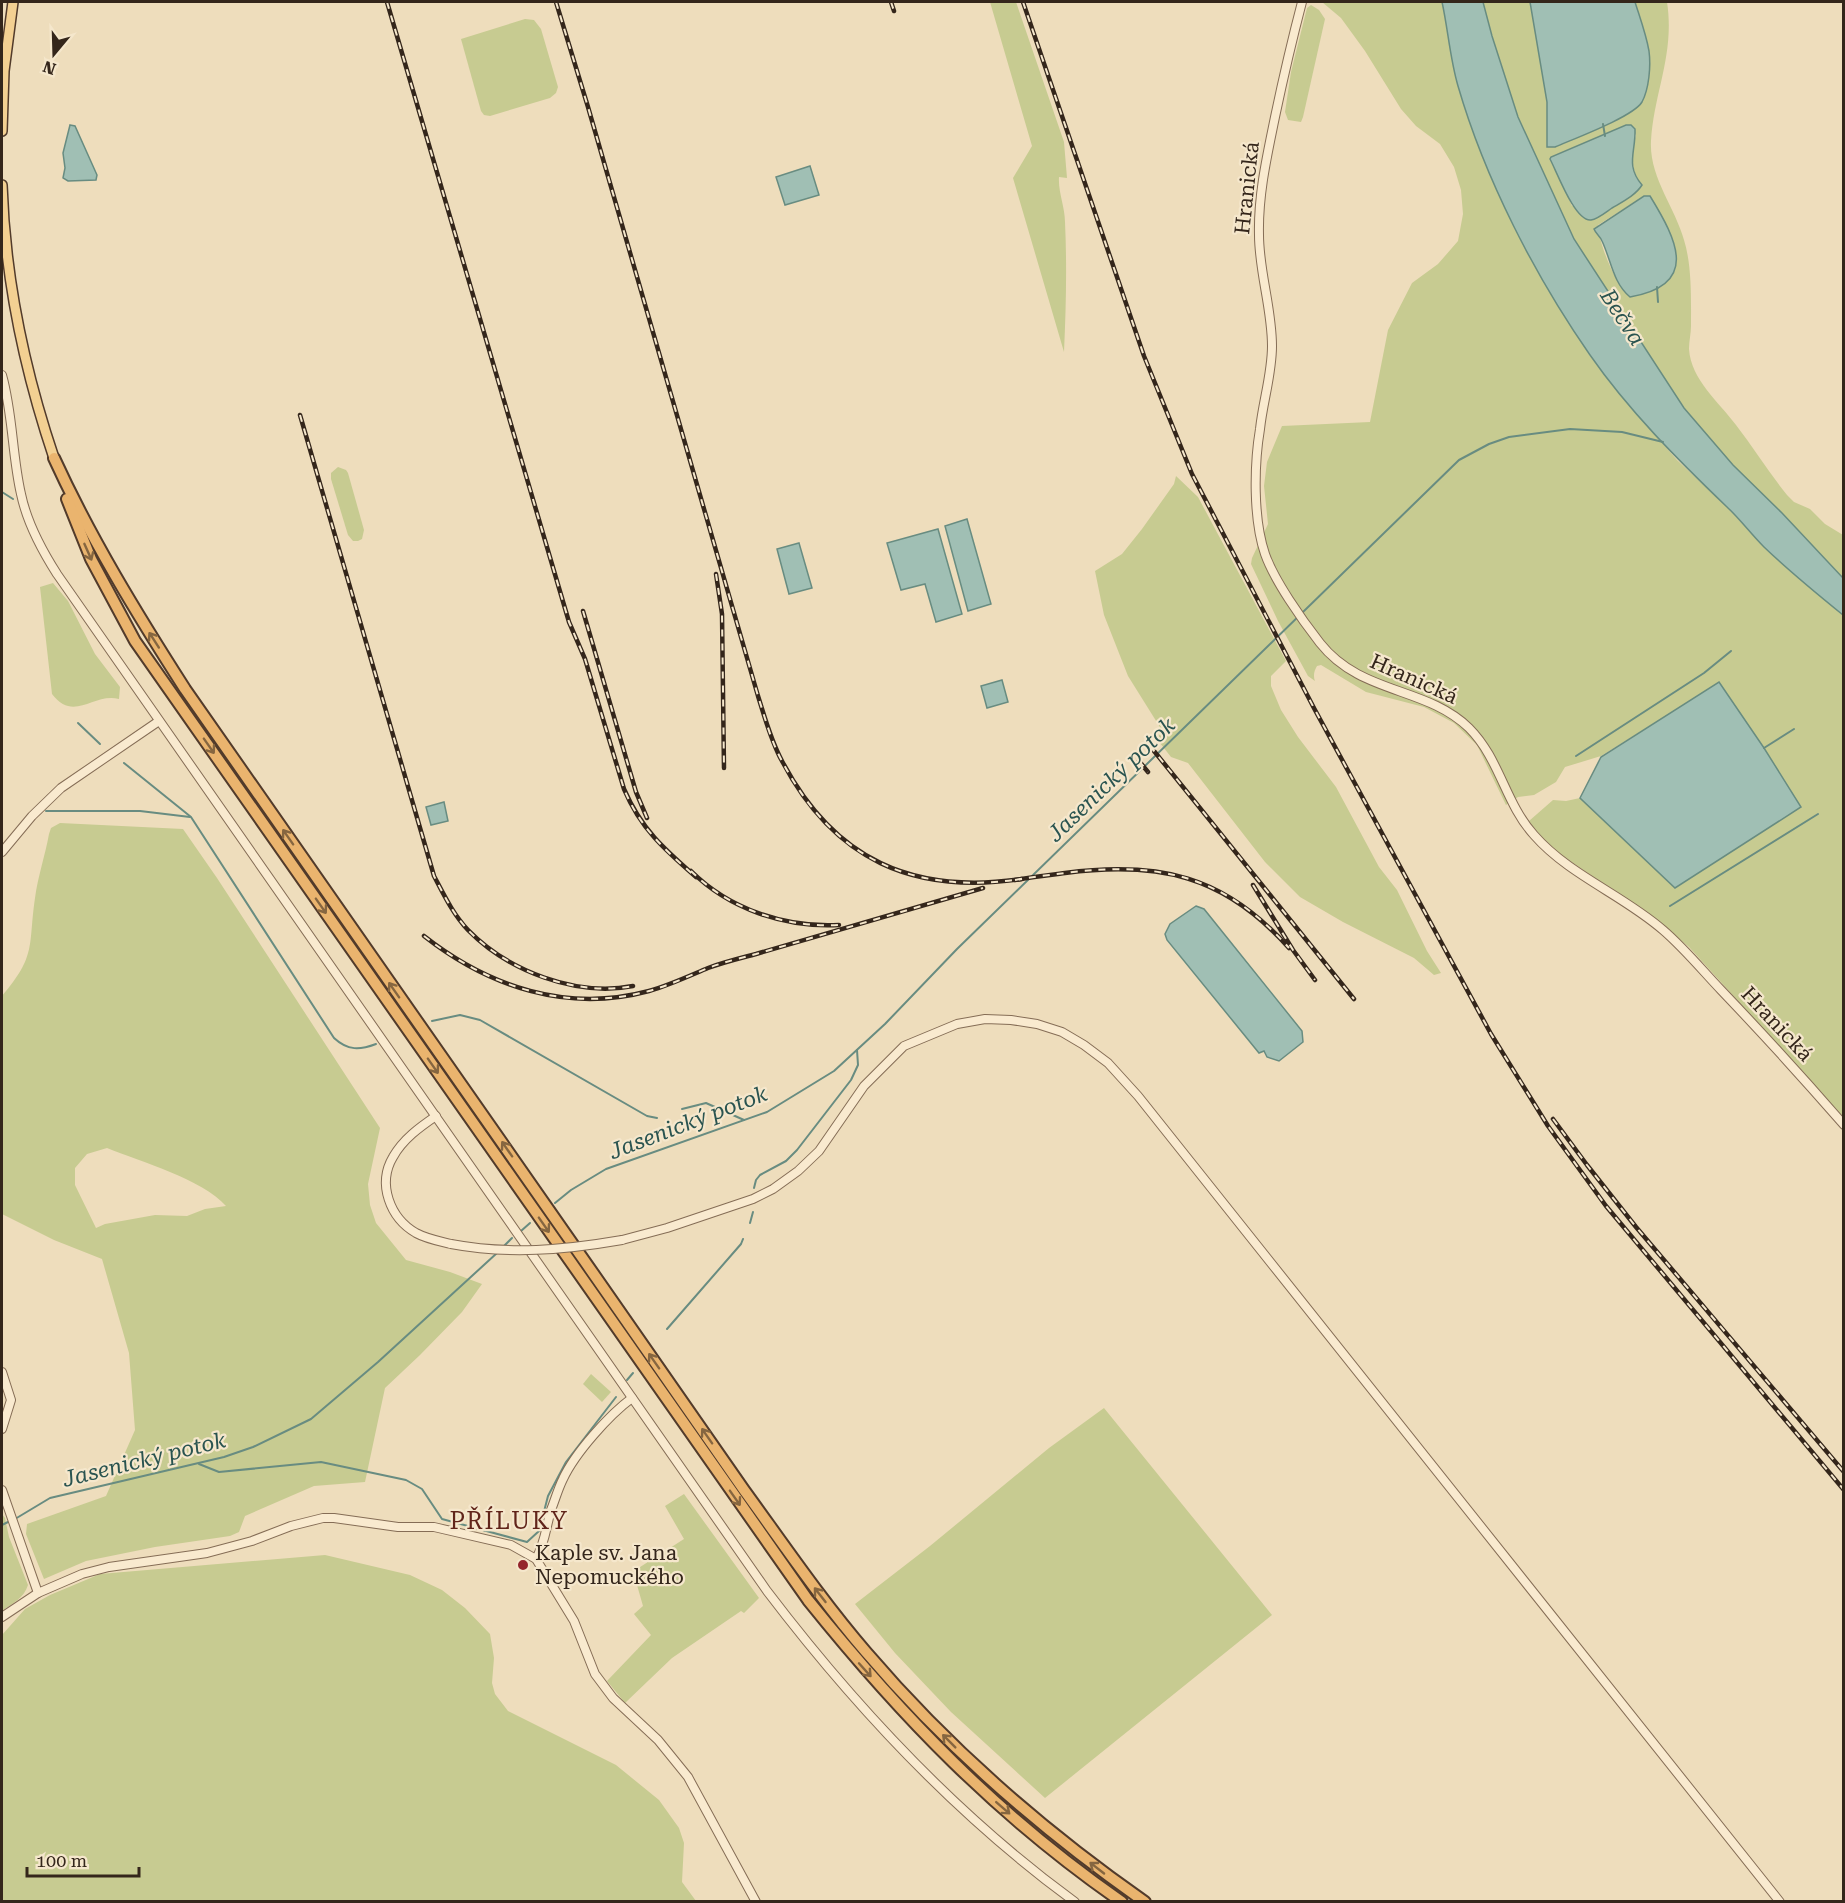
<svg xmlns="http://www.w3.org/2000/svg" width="1845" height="1903" font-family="'Roboto Serif',serif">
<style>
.green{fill:#c7cb91;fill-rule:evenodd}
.water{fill:#a0bfb4;stroke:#688c81;stroke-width:1.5}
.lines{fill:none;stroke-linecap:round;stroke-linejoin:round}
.stream{stroke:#688c81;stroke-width:2}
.tertiary-casing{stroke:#856d56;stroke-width:10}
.primary-casing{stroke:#523b2b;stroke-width:12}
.trunk-casing{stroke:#523b2b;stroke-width:14}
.tertiary{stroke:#f9eacf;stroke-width:8}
.primary{stroke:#f3d092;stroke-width:9}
.trunk{stroke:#eab46e;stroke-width:10}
.rail-casing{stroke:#34261b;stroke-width:4.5}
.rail{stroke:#f5e7cc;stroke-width:2;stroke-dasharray:7;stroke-linecap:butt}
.tertiary-bridge-casing{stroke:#856d56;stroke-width:10;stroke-linecap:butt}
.tertiary-bridge{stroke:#f9eacf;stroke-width:8}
.oneway{stroke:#866640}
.poi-dot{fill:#94252b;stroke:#f5e7cc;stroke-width:2}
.labels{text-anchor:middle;stroke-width:4.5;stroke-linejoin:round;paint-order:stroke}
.street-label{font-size:21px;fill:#34261b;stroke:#f5e7cc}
.poi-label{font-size:21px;fill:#34261b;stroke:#f5e7cc;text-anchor:start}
.water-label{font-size:22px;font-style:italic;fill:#2a5450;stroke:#f5e7cc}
.quarter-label{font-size:24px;letter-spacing:1.5px;fill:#61251a;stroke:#f5e7cc}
</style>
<rect width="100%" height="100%" fill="#eeddbc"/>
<g class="green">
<path d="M990 2H1016L1064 142 1067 178 1059 177C1058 192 1065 207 1065 222 1067 266 1066 308 1064 352L1013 178 1032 146Z"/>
<path d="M1322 2H1442L1458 85 1480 148 1504 205 1529 254 1590 356 1636 413 1677 460 1727 507 1764 547 1843 615V1117L1689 947 1646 912 1561 855 1536 833 1529 821 1553 800 1566 801 1580 798 1675 887 1719 683 1601 756 1565 767 1556 782 1534 795 1518 797 1506 805 1477 745 1454 723 1424 707 1366 692 1321 665 1317 666C1314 671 1313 676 1315 681L1308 676 1278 621 1251 564 1252 558 1268 524 1264 486 1267 462 1282 426 1370 422 1388 330 1412 283 1438 264 1458 241 1463 214 1461 190 1454 167 1440 144 1416 126 1401 109 1365 51 1341 18Z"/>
<path d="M1483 2H1530L1547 102V146L1555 147 1603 127 1631 112 1646 37 1635 2H1667C1675 54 1654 92 1651 141 1649 177 1675 207 1684 240 1692 266 1691 298 1691 326 1691 333 1689 341 1689 349 1691 380 1719 402 1736 425 1754 448 1769 473 1787 495L1794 502 1810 509 1825 524 1843 535V578L1782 513 1732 465 1684 408 1574 239 1518 117 1492 36ZM1626 125 1636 135C1631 153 1630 170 1642 185L1620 203 1572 206 1551 157ZM1644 196H1650C1676 240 1700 285 1630 297 1615 284 1599 244 1598 225Z"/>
<polygon points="1311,5 1319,10 1325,19 1303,117 1301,122 1288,120 1285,112 1291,72 1307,8"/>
<polygon points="525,19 534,20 541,29 558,87 556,93 550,98 490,116 484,115 481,111 461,39"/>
<polygon points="338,467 346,470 348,473 364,530 362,539 358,541 353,541 348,535 331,479 331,473"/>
<polygon points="1176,476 1198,497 1286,661 1271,676 1271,686 1281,710 1298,737 1336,787 1379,867 1397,890 1427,951 1441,973 1434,975 1414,958 1343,922 1300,897 1265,862 1188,763 1171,757 1156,738 1163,732 1128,676 1104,615 1095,571 1122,554 1142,529 1174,484"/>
<path d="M53 583 68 601 95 654 120 687 119 699C94 692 74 723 52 694L40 587Z"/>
<path d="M60 823 183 829 217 878 380 1128 368 1184 370 1205 376 1223 406 1260 450 1272 482 1284 462 1312 420 1355 385 1388 365 1482 314 1486 245 1516 239 1532 230 1536 155 1547 86 1561 44 1579 26 1534 27 1524 106 1496 135 1430 129 1353 102 1259 54 1240 2 1214V996C37 955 28 946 35 898 38 876 45 856 49 834L51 828ZM107 1148C142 1162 202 1179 226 1206L205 1209 187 1216 155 1215 105 1224 96 1228 75 1185V1168L87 1154Z"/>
<polygon points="591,1374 611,1392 602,1402 583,1384"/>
<polygon points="1104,1408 1272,1615 1045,1798 951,1712 895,1653 855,1604 930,1546 1049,1448"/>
<polygon points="684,1494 759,1598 744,1613 741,1611 672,1658 625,1703 607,1681 651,1635 634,1614 643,1606 637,1585 637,1569 684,1539 665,1506"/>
<path d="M2 1514 5 1518 9 1537 28 1585C24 1598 13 1603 2 1611Z"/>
<polygon points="325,1555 410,1575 442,1590 465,1608 490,1634 494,1658 492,1683 495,1694 508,1711 616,1765 659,1800 679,1828 684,1843 682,1882 696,1901 2,1901 2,1635 25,1609 50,1595 100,1574"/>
</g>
<g class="water">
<path d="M1442 2H1483L1492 36 1518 117 1574 239 1684 408 1733 465 1782 513 1843 578V615C1817 594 1789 571 1764 547 1751 534 1740 519 1727 507 1678 460 1629 411 1590 355 1535 276 1485 179 1458 86 1450 59 1448 29 1442 2Z"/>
<path d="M1530 2H1635C1640 18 1646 34 1649 51 1651 66 1649 89 1642 102 1633 117 1573 139 1555 147H1547V102Z"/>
<polygon points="70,125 75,126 97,175 96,180 68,181 63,178 65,168 63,153"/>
<path d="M1626 125H1631L1635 129C1636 152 1625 165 1642 185 1636 195 1622 202 1612 208 1606 212 1598 219 1591 220 1575 222 1557 172 1550 159L1551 157Z"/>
<polygon points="810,166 819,195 785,205 776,177"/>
<path d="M1644 196H1650C1677 240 1700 285 1630 297 1613 283 1611 260 1602 241 1600 236 1596 234 1594 229Z"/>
<polygon points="967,519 991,604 968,611 945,526"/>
<polygon points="938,529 962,614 936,622 925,584 901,590 887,543"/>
<polygon points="799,543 812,588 789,594 777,549"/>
<polygon points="1002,680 1008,702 987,708 981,686"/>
<polygon points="1719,682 1764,748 1801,807 1675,888 1580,798 1601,757"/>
<polygon points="444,802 448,821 431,825 426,807"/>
<polygon points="1196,906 1204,909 1302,1031 1303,1042 1279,1061 1267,1057 1264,1051 1259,1053 1167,940 1165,934 1170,924"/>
</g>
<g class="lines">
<g class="stream">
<polyline points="1603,124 1605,136"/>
<polyline points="1657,287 1658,302"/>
<polyline points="2,492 13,499"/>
<polyline points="78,723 100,744"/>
<polyline points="1764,748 1794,729"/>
<polyline points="1576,756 1704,673 1731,651"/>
<path d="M124 763 191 817 334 1038C348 1051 360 1050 376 1044"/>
<polyline points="46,811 140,811 190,817"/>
<polyline points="1670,906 1818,814"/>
<polyline points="432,1021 460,1015 480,1020 647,1116 657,1118"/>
<polyline points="682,1109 706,1103 744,1120"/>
<polyline points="754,1188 756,1180 760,1175 786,1161 797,1150 851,1080 858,1065 857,1050"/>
<polyline points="555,1203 571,1190 606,1169 767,1112 834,1071 885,1024 957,949 1459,460 1489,444 1509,437 1570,429 1622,432 1663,442"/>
<polyline points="750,1223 753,1212"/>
<polyline points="521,1231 530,1223"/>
<polyline points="503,1247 512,1238"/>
<polyline points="667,1329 741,1244 743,1239"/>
<polyline points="627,1380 633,1373"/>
<polyline points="199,1464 219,1472 321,1462 406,1480 422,1489 442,1519 527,1542 539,1531 548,1496 566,1462 616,1397"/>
<polyline points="15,1519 50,1498 224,1457 253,1447 311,1419 378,1362 497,1253"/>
<polyline points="2,1525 10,1521"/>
</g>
<defs>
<g id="tertiary">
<path d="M1302 2C1292 40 1283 79 1275 117 1267 156 1258 195 1259 235 1259 272 1272 308 1272 346 1272 374 1263 401 1260 429 1254 465 1253 519 1265 554 1274 580 1302 620 1320 643 1361 695 1426 686 1469 728 1500 759 1505 803 1534 835 1569 875 1623 895 1663 930 1684 948 1702 970 1721 990 1763 1034 1804 1079 1844 1125"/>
<path d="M2 375C13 414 12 455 21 494 27 523 41 549 57 574L767 1591C856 1708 956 1815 1075 1902"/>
<polyline points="2,852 32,816 61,788 159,721"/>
<path d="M436 1116C420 1127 403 1139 393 1157 377 1184 390 1218 416 1233 427 1239 439 1241 451 1244"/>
<polyline points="622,1240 667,1228 753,1199 773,1189 798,1171 819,1151 864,1086 904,1046 957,1024 985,1019 1011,1020 1037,1024 1062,1032 1084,1045 1108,1063 1138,1096 1780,1902"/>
<polyline points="2,1372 11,1400 2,1429"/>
<polyline points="2,1490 38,1593"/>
<path d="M536 1559C545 1543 546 1527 551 1510 555 1500 558 1489 563 1479 575 1453 609 1415 632 1398"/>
<polyline points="2,1617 38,1593 82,1574 109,1567 207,1553 252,1541 291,1526 323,1518 334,1518 398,1527 434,1527 511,1545 536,1559 574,1621 595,1674 613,1698 658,1740 688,1777 756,1902"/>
</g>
<g id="primary">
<polyline points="2,131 4,71 13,2"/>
<path d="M2 185C5 279 24 369 54 458"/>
</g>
<g id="trunk">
<path d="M54 458C91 539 137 614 185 689 319 882 454 1074 588 1266 640 1340 692 1415 744 1490 784 1545 822 1601 866 1652 948 1748 1042 1830 1145 1902"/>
<path d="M67 499 91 559 135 641 808 1600C902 1717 998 1816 1122 1902"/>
</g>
</defs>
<use href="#tertiary" class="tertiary-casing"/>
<use href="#primary" class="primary-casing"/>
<use href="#trunk" class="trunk-casing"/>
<use href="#tertiary" class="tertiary"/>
<use href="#primary" class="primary"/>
<use href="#trunk" class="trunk"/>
<defs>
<g id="rail">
<path d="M387 2 559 588 569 622 585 659 624 789C641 829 664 849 696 877"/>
<path d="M556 2 588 107 758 696C765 718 771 741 782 761 834 860 913 895 1022 879"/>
<polyline points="891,2 894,11"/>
<polyline points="1023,2 1144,356 1192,474 1315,710 1491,1034 1548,1126 1606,1206 1844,1490"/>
<path d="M300 415 434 876C444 895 453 914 468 930 508 971 576 997 633 986"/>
<polyline points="716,574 722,614 724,768"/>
<polyline points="583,611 636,792 647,818"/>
<polyline points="1150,746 1354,999"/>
<polyline points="1139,761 1148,772"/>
<path d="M691 871C729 909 785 928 839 925"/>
<path d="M1015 880C1032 877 1049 875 1065 873 1159 861 1224 875 1289 948"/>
<polyline points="1253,885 1293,950 1315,980"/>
<path d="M424 936C489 987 567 1013 649 991 670 985 689 976 708 968 724 962 741 958 756 954 832 932 908 910 983 888"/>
<polyline points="1553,1119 1587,1165 1636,1227 1844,1472"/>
</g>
</defs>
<use href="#rail" class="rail-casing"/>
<use href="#rail" class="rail"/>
<defs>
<path id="tertiary-bridge" d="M451 1244C509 1255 564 1250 622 1240"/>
</defs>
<use href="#tertiary-bridge" class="tertiary-bridge-casing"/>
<use href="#tertiary-bridge" class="tertiary-bridge"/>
</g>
<defs><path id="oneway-shaft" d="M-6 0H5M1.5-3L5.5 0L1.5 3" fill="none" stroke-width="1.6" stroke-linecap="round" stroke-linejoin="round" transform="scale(1.5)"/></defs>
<g class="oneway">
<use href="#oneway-shaft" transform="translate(88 552) rotate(66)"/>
<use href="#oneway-shaft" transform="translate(154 640) rotate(-123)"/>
<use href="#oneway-shaft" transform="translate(209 746) rotate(55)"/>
<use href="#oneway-shaft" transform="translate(288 837) rotate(-125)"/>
<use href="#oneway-shaft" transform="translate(321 906) rotate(55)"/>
<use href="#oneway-shaft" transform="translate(394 990) rotate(-125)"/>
<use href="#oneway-shaft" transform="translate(433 1066) rotate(55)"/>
<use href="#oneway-shaft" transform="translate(507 1149) rotate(-125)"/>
<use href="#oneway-shaft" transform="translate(544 1225) rotate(55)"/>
<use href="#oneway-shaft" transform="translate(654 1361) rotate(-125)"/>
<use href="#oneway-shaft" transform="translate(707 1436) rotate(-125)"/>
<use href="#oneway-shaft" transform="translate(735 1498) rotate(55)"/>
<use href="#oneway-shaft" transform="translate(820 1595) rotate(-128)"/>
<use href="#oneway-shaft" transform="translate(865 1670) rotate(48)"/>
<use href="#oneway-shaft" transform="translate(949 1741) rotate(-135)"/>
<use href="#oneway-shaft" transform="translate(1003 1808) rotate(41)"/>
<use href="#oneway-shaft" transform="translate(1097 1868) rotate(-142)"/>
</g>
<circle class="poi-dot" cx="523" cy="1565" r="6"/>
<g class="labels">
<g class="street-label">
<text transform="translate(1247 188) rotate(-84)" y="7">Hranická</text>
<text transform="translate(1414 679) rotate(24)" y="7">Hranická</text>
<text transform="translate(1777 1024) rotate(47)" y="7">Hranická</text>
</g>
<g class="poi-label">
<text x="535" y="1560">Kaple sv. Jana<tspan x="535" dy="24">Nepomuckého</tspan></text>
</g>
<g class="water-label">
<text transform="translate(1623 317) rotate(57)" y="8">Bečva</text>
<text transform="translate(1111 779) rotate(-44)" y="8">Jasenický potok</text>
<text transform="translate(688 1122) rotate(-21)" y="8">Jasenický potok</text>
<text transform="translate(144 1459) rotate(-14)" y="8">Jasenický potok</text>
</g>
<g class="quarter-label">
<text x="509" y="1529">PŘÍLUKY</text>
</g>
</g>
<rect width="1845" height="1903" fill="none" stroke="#34261b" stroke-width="6"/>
<g transform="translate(54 54) rotate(199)" stroke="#f5e7cc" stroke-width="4.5" paint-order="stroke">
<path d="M0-4.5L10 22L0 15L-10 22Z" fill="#34261b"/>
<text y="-9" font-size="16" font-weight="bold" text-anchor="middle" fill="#34261b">N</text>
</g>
<path d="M27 1867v9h112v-9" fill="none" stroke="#34261b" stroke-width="3"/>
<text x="36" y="1867" font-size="18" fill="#34261b" stroke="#f5e7cc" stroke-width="4.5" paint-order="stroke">100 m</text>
</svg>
